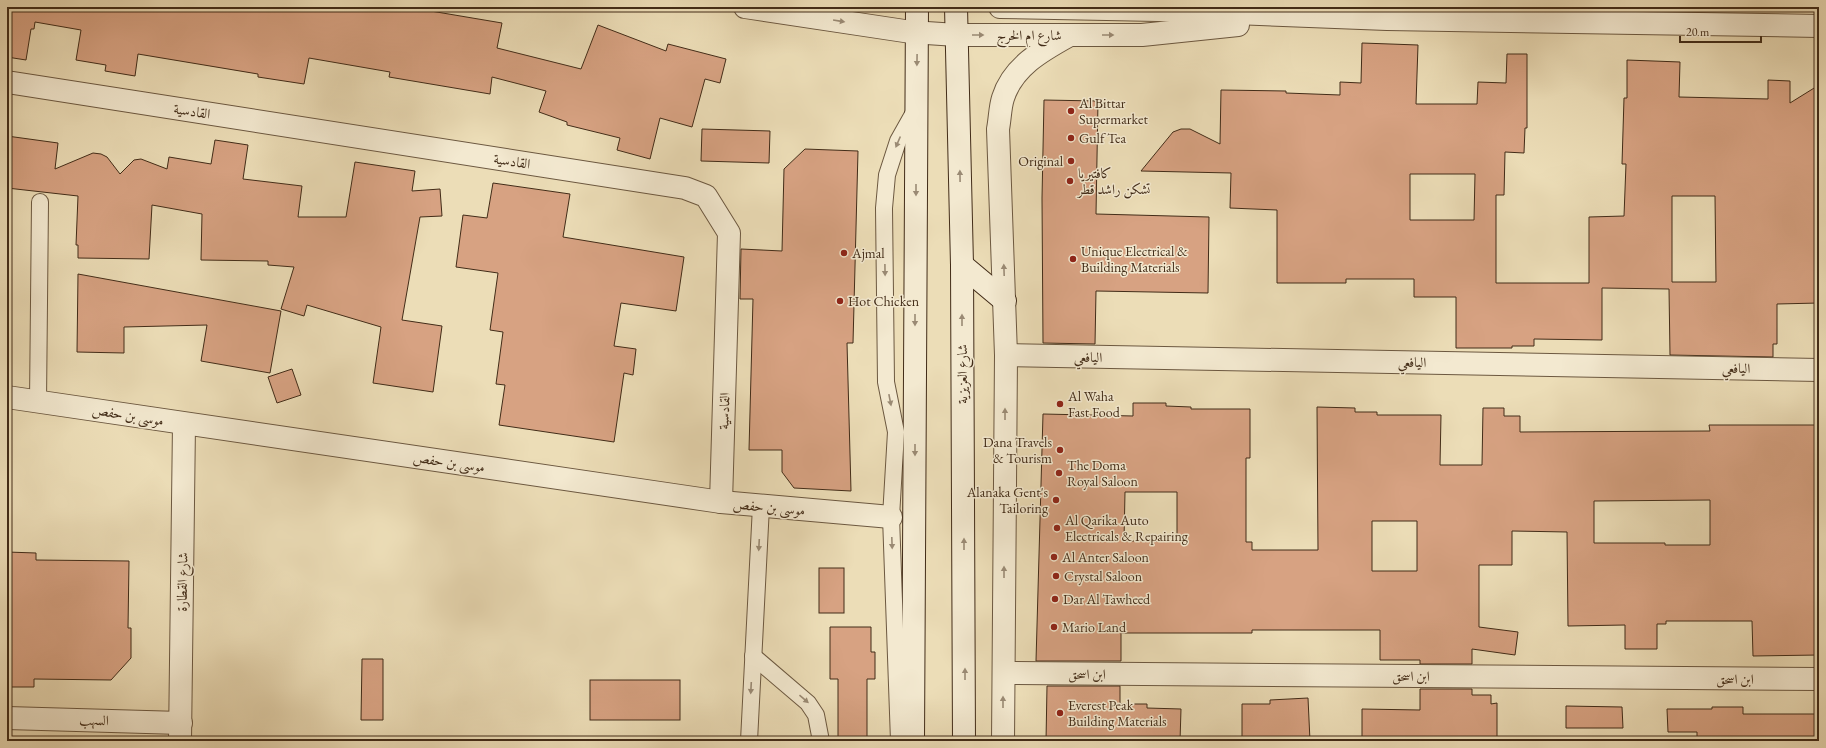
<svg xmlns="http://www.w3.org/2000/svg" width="1826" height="748" font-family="'EB Garamond',Amiri,serif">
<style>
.building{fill:#d7a282;stroke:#422c18;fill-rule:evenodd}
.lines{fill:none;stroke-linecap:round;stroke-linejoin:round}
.service-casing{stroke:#6c5840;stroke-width:18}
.minor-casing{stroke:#6c5840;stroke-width:24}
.tertiary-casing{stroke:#6c5840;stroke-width:24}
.secondary-casing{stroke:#422c18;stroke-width:24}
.service{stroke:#f3e9d0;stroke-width:16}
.minor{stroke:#f3e9d0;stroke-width:22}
.tertiary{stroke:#f3e9d0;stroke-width:22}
.secondary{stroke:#f3e9d0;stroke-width:22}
.oneway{fill:#9a8a74}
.poi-dot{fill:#8f2418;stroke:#f3e9d0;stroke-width:1.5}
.labels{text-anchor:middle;stroke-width:3;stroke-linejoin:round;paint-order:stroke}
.street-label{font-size:14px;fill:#422c18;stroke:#f3e9d0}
.poi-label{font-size:14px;fill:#422c18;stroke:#f3e9d0;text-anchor:start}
</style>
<rect width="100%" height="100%" fill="#ecddb7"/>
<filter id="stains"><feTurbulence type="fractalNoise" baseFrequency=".005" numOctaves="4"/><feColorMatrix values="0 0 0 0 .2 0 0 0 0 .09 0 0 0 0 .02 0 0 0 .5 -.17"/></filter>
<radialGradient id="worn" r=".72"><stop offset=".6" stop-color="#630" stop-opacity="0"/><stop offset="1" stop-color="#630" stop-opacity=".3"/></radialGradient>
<g class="building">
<polygon points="7,7 407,7 502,23 497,48 581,69 598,25 666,51 668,44 726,59 720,83 705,79 692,127 660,118 650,159 617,150 620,138 567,125 567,122 539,112 546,91 492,77 490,94 389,77 390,72 309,58 304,84 258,77 258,74 138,54 135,76 105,71 106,65 76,60 81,30 35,22 34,29 31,29 26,60 7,57"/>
<path d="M1362 43 1418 45 1416 104H1477L1478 82 1506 83 1507 54H1527V128H1525L1524 153 1505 152 1504 195H1496V283H1589V217L1624 216 1626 164H1622L1624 98H1627V60L1680 62 1679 97 1768 99V80L1790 81V103L1819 85V303L1777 304V344H1773V357L1670 355 1669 289 1602 288V340L1534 339V346H1512V348H1456V297H1414V279H1346V283H1277V210L1230 208 1231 173 1141 171 1173 132 1181 129H1190L1220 144 1221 90 1286 91V93L1340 95V82L1361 83ZM1410 174H1475L1474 220H1410ZM1672 196H1715L1716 282H1672Z"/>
<polygon points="1044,100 1098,101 1096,214 1209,217 1208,293 1096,291 1095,344 1043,343 1042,198"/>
<polygon points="702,129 770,131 769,163 701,161"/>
<polygon points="7,136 58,143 55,169 93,153 101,154 107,157 120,174 134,160 141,159 167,169 169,157 211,164 215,140 248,145 243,179 302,186 298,217 346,217 355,162 415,171 412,191 440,189 442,216 420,217 402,320 442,326 433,392 373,383 381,327 307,305 304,316 281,309 294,267 268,265 268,261 201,260 202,214 152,205 149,259 78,258 78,245 76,245 78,196 7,188"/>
<polygon points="805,149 858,151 853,343 847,343 851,491 794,488 782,472 782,450 749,450 753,299 740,299 741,249 782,251 784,169"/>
<polygon points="493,183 570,194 563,237 684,257 676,311 621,303 614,346 636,349 633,375 624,373 614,442 499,425 505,385 496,384 503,332 490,330 498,273 456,267 463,215 487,218"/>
<polygon points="78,274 281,311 270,373 201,361 207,325 124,327 124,353 77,352"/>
<polygon points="292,369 301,395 277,403 268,377"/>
<path d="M1133 403H1166V406L1191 407V409H1250V458H1246V542H1252V550H1318L1317 407 1355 408V412H1377V415H1441L1440 465H1482L1483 408H1504V416H1520V432L1710 431 1709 425H1819V655L1753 656 1752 621H1666V624H1657V649H1625V625L1568 626 1567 532 1512 531V565H1479V627L1518 632 1515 655 1472 649V664H1420V660H1380V630H1252V633H1121V661H1036L1043 414 1133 416ZM1125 492H1177V541H1124ZM1710 500V545H1665V543H1594V501ZM1372 521H1417V571H1372Z"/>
<polygon points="7,552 36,553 36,560 129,561 128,628 131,628 131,658 111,680 34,679 34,687 7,687"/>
<rect x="819" y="568" width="25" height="45"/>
<polygon points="830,627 871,627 871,652 875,652 875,679 867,679 867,741 838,741 838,679 830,679"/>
<polygon points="362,659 383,659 383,720 361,720"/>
<rect x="590" y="680" width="90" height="40"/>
<polygon points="1047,686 1120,686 1120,704 1147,704 1147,708 1181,709 1180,741 1046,741"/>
<polygon points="1420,689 1472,689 1472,695 1491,695 1491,704 1497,703 1497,741 1362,741 1362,709 1420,710"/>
<polygon points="1308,698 1310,741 1242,741 1242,704 1270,704 1270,700"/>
<polygon points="1566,706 1622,707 1623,728 1566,728"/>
<polygon points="1712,707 1743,707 1743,714 1819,714 1819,741 1697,741 1697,732 1668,732 1667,709 1712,709"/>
</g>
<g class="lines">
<defs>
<g id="service">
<polyline points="38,402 40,202"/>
<polyline points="753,656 808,703 816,715 821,741"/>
<polyline points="749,741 761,506"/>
<polyline points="899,741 891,517 896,432 886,382 884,208 887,175 898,141 916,109"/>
</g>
<g id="minor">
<polyline points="7,82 685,188 706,196 729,233 721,502"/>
<polyline points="1006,355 1819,370"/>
<polyline points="7,397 721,502 891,517"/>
<polyline points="1004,673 1819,679"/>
<polyline points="7,718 181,723"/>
<polyline points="180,741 184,424"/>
<path d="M1003 741 1006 355 998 129C1000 119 1000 107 1003 98 1013 66 1043 50 1070 35"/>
</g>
<g id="tertiary">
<polyline points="745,7 911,32 957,35 1142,35 1238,25"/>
<polyline points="1000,7 1158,10 1387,19 1819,26"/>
</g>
<g id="secondary">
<polyline points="956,7 962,265 964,741"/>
<polyline points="962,265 1005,301"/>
<polyline points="913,741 917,7"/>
</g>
</defs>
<use href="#service" class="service-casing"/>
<use href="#minor" class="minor-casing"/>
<use href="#tertiary" class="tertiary-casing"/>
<use href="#secondary" class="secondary-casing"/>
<use href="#service" class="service"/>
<use href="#minor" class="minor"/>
<use href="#tertiary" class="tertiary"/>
<use href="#secondary" class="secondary"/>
</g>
<defs><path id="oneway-solid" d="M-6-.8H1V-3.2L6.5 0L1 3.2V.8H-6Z"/></defs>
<g class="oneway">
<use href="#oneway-solid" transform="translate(839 21) rotate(9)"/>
<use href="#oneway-solid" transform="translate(978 35)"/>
<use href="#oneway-solid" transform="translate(1108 35)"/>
<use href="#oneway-solid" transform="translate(917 60) rotate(91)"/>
<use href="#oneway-solid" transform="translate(898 142) rotate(113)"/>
<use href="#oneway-solid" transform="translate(960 176) rotate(-91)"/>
<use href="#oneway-solid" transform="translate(916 190) rotate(90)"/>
<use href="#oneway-solid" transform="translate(885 270) rotate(89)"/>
<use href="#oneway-solid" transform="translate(1004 270) rotate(-92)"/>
<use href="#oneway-solid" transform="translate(915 320) rotate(90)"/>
<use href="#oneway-solid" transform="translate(962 320) rotate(-90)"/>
<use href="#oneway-solid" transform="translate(890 400) rotate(79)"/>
<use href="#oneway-solid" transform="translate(1005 414) rotate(-90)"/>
<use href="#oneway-solid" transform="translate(915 450) rotate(90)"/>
<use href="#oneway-solid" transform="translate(892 543) rotate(88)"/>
<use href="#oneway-solid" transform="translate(964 544) rotate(-90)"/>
<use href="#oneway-solid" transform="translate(759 545) rotate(93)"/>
<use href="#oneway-solid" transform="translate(1004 572) rotate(-90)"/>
<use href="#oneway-solid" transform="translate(965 674) rotate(-90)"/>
<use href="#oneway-solid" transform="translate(751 688) rotate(93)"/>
<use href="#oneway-solid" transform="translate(804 699) rotate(41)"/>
<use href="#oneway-solid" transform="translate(1003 702) rotate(-90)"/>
</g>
<g class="poi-dot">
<circle cx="1071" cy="111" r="4"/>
<circle cx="1071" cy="138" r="4"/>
<circle cx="1071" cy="161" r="4"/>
<circle cx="1070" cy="181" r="4"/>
<circle cx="844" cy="253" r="4"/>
<circle cx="1073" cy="259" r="4"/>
<circle cx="840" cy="301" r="4"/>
<circle cx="1060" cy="404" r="4"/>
<circle cx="1060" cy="450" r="4"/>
<circle cx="1059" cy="473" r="4"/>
<circle cx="1056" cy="500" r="4"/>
<circle cx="1057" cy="528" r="4"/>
<circle cx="1054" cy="557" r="4"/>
<circle cx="1056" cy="576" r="4"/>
<circle cx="1055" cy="599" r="4"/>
<circle cx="1054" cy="627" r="4"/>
<circle cx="1060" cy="713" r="4"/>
</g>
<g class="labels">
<g class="street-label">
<text x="1029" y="40">شارع ام الخرج</text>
<text transform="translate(192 111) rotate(9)" y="5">القادسية</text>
<text transform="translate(512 161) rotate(9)" y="5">القادسية</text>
<text transform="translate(1088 357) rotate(1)" y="5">اليافعي</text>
<text transform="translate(1412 362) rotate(1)" y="5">اليافعي</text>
<text transform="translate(1736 368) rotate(1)" y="5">اليافعي</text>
<text transform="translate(962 374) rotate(-90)" y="5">شارع العزيزية</text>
<text transform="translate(724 411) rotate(-88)" y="5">القادسية</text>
<text transform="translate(128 415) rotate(9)" y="5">موسى بن حفص</text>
<text transform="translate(449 462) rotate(8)" y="5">موسى بن حفص</text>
<text transform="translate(769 507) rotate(5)" y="5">موسى بن حفص</text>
<text transform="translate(182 582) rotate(-89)" y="5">شارع القطارة</text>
<text x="1087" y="679">ابن اسحق</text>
<text x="1411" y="681">ابن اسحق</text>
<text x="1735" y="684">ابن اسحق</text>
<text transform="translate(94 720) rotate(1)" y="5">السهب</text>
</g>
<g class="poi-label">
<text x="1079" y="108">Al Bittar<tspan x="1079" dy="16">Supermarket</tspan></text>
<text x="1079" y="143">Gulf Tea</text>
<text x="1063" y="166" text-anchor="end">Original</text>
<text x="1078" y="178">كافتيريا<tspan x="1078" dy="16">تشكن راشد قطر</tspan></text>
<text x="1081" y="256">Unique Electrical &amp;<tspan x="1081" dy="16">Building Materials</tspan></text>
<text x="852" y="258">Ajmal</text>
<text x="848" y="306">Hot Chicken</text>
<text x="1068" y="401">Al Waha<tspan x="1068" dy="16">Fast Food</tspan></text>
<text x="1052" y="447" text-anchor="end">Dana Travels<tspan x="1052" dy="16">&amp; Tourism</tspan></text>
<text x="1067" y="470">The Doma<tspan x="1067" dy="16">Royal Saloon</tspan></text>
<text x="1048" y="497" text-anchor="end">Alanaka Gent's<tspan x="1048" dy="16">Tailoring</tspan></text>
<text x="1065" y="525">Al Qarika Auto<tspan x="1065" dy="16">Electricals &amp; Repairing</tspan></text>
<text x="1062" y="562">Al Anter Saloon</text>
<text x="1064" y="581">Crystal Saloon</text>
<text x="1063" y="604">Dar Al Tawheed</text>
<text x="1062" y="632">Mario Land</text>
<text x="1068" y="710">Everest Peak<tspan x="1068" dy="16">Building Materials</tspan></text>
</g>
</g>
<rect width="1826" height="748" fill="none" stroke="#ecddb7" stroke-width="24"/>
<rect x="8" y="8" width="1810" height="732" fill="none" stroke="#422c18" stroke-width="2"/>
<rect x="12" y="12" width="1802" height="724" fill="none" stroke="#422c18"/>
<path d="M1680 36v6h81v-6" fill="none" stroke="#422c18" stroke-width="2"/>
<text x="1686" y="36" font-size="12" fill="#422c18" stroke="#f3e9d0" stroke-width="3" paint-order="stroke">20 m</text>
<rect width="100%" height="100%" filter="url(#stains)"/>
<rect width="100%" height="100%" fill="url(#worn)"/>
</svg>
